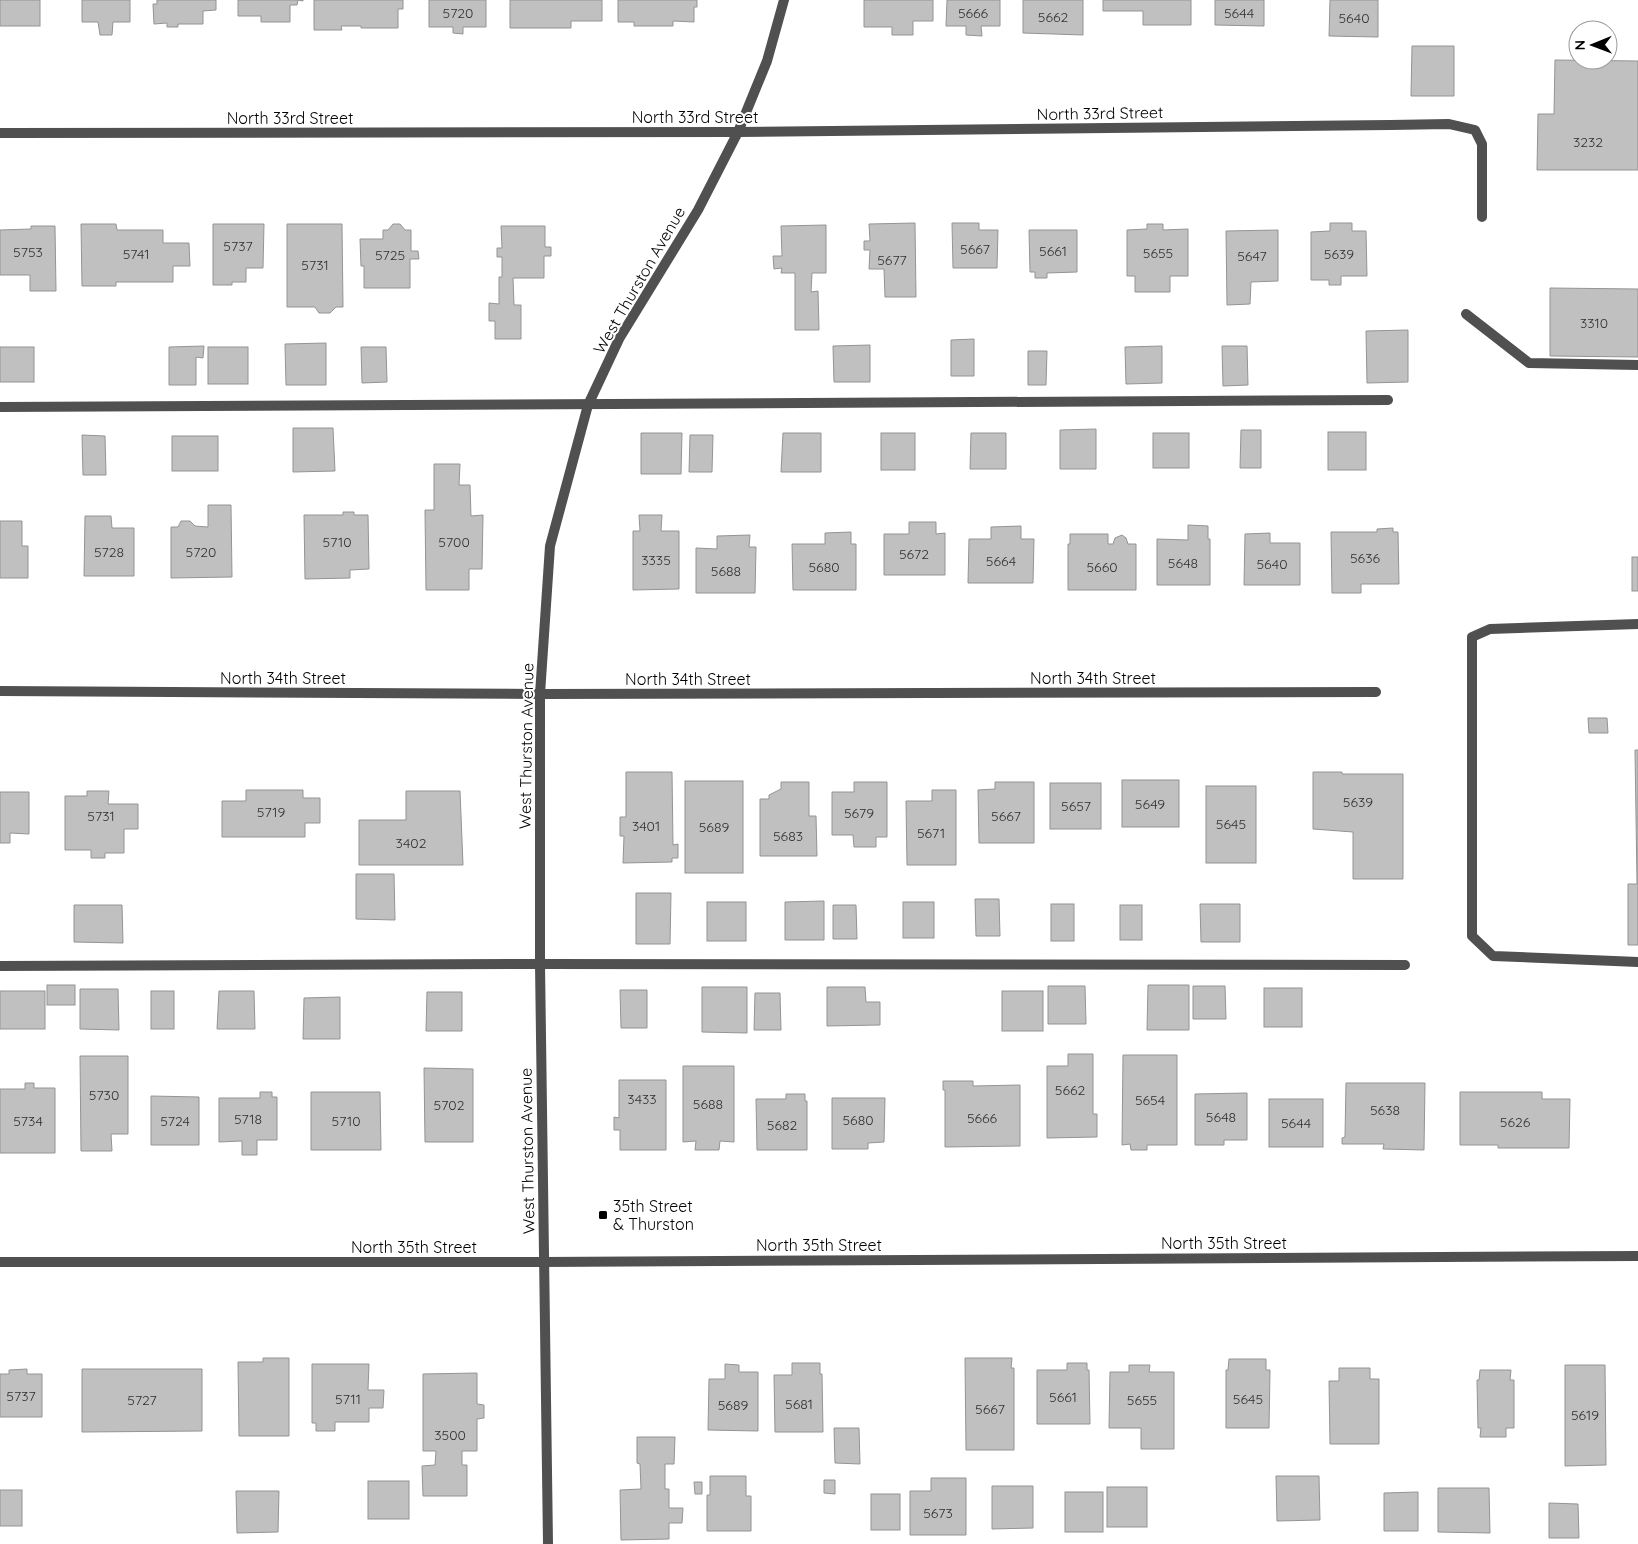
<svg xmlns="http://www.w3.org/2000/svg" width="1638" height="1544" font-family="Quicksand,sans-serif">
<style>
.building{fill:#c0c0c0;stroke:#949494}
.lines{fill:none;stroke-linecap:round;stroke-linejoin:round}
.service{stroke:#505050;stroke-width:10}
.minor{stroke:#505050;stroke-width:10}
.tertiary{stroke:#505050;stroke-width:10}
.poi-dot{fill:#000;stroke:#fff;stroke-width:2}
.labels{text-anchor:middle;stroke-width:4;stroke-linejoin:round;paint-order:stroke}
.number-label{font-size:14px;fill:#303030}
.street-label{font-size:16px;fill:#000;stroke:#fff}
.poi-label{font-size:16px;fill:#000;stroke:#fff;text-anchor:start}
</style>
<rect width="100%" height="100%" fill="#fff"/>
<g class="building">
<rect x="0" y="0" width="40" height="26"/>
<polygon points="82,0 130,0 130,22 113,22 112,35 100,35 98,22 82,22"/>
<polygon points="157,0 216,0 216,10 203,11 203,24 178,24 178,27 167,27 167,23 154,24 153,4 157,4"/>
<polygon points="238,0 303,0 303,1 298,0 297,5 290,5 290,22 261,22 261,16 238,16"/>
<polygon points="314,0 403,0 403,9 398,9 398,28 361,28 361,26 341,26 342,30 314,30"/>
<polygon points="429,0 486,0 486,27 463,27 463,34 453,33 453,27 429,27"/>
<polygon points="510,0 602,0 602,21 571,21 571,28 510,28"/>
<polygon points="618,0 697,0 697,7 694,7 694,22 673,21 673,26 634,26 634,22 618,22"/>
<polygon points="864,0 933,0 933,21 913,21 913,35 892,35 892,27 864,27"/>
<polygon points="947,0 1000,0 1000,26 981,26 982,36 966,35 966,26 946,26"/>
<polygon points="1023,0 1083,0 1083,35 1023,33"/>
<polygon points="1103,0 1191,0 1191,25 1143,25 1143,11 1103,11"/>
<polygon points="1215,0 1264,0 1264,26 1215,25"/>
<polygon points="1330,0 1378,0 1378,37 1329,36"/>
<polygon points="1412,46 1454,46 1454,96 1411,96"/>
<polygon points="1555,60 1638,61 1638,170 1537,170 1538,114 1554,114"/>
<polygon points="915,223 916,297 885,297 884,269 869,269 870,250 864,250 864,241 870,241 869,224"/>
<polygon points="952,223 979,223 979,230 998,230 997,268 953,268"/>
<polygon points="1330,223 1352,223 1352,231 1366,231 1367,276 1341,276 1341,285 1329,285 1329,280 1311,280 1311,232 1330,231"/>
<polygon points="81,224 116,224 117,230 163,230 163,243 189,243 190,266 173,266 173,282 116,282 116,286 82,286"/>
<polygon points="213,224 264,224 263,268 246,268 246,282 232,282 232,285 213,285"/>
<polygon points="287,224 342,224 343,307 336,307 330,313 319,313 315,307 287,307"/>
<polygon points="393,224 400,224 405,230 411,230 411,251 418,251 419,259 410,259 410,288 364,288 364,266 361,266 360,239 383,239 383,230 388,230"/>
<polygon points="1147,224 1163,224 1163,230 1188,229 1188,276 1170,276 1170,292 1135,292 1135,276 1127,276 1127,230 1147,229"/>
<polygon points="826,225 826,273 812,273 811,292 818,291 819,330 795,330 795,273 781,273 782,268 774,269 773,256 782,256 781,226"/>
<polygon points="31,226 55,226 56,291 30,291 30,275 0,275 0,230 31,229"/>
<polygon points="501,226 545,226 545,247 551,247 551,256 544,256 544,278 513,278 514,305 521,305 521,339 495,339 495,321 489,321 489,303 499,304 499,277 502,277 502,257 497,257 497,248 502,248"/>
<polygon points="1029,230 1077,230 1077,272 1047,273 1047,278 1035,278 1035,272 1030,272"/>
<polygon points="1278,230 1278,281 1251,282 1250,304 1227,305 1226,231"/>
<polygon points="1550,288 1638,289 1638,357 1550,356"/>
<polygon points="1408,330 1408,382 1367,383 1366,331"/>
<polygon points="974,339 974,376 951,376 951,340"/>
<polygon points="326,343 326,385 286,385 285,344"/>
<polygon points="870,345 870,382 834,382 833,346"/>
<polygon points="204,346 203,358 196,357 196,385 169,385 169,347"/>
<polygon points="1162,346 1162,383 1126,384 1125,347"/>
<polygon points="1222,346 1247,346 1248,385 1223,386"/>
<rect x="0" y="347" width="34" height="35"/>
<rect x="208" y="347" width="40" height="37"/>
<polygon points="361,347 386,347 387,382 362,383"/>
<polygon points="1028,351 1047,351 1046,385 1028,385"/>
<polygon points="293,428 333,428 335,471 293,472"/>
<polygon points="1096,429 1096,469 1060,469 1060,430"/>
<polygon points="1241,430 1261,430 1261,468 1240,468"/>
<rect x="1328" y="432" width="38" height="38"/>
<polygon points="641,433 682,433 681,474 641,474"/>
<polygon points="783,433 821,433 821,472 781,472"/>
<rect x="881" y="433" width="34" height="37"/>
<polygon points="971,433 1006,433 1006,469 970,469"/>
<rect x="1153" y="433" width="36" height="35"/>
<polygon points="82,435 105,436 106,475 83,475"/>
<polygon points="690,435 713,435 712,472 689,472"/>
<rect x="172" y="436" width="46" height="35"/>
<polygon points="434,464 460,464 459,485 470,485 471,516 483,515 482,569 469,569 469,590 426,590 425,510 434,510"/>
<polygon points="208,505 231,505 232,577 171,578 171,527 178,527 181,521 190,521 195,526 208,527"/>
<polygon points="343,512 354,512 354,515 368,515 369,569 350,570 350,578 305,579 304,515 343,515"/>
<polygon points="639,515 662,515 661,531 679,531 679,589 633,590 633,531 640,531"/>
<polygon points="85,516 111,516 112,528 134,528 134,576 84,576"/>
<polygon points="0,521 22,521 22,546 28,546 28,578 0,578"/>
<polygon points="909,522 936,522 936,534 945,533 945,575 884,575 884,534 909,534"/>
<polygon points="1188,525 1208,526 1208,539 1210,539 1210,585 1157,585 1157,539 1188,540"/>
<polygon points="1021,526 1021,539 1034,539 1033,583 968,583 969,539 991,539 991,527"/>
<polygon points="1393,528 1393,532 1398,532 1399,584 1361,584 1361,593 1332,593 1331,532 1377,532 1377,529"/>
<polygon points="851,532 851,544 856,544 856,590 793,590 792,544 825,544 825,533"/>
<polygon points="1270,533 1270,543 1300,543 1300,585 1244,585 1245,534"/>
<polygon points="1070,534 1108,534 1108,544 1113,544 1115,538 1122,535 1126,538 1128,544 1136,544 1136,590 1068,590 1068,544 1070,544"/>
<polygon points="750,535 749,547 756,547 755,593 696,593 696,548 717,549 717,536"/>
<rect x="1632" y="557" width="6" height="34"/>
<polygon points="1588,718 1607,718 1608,733 1589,733"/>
<polygon points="1635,750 1638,750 1638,945 1628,945 1628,884 1637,884"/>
<polygon points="626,772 672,772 673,845 678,844 678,858 672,858 672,862 623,863 624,836 620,836 620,817 626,817"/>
<polygon points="1313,772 1342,772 1342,774 1403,774 1403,879 1353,879 1353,832 1313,829"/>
<rect x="1122" y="780" width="57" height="47"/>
<rect x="685" y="781" width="58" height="92"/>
<polygon points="781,782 809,782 809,816 816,816 817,856 760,856 760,799 769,799 769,795 781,789"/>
<polygon points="854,782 887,782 887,837 876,837 876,847 854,847 853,835 832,835 832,792 854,792"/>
<polygon points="995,782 1034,782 1034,843 979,843 978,790 995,789"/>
<rect x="1050" y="783" width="51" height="46"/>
<rect x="1206" y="786" width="50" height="77"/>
<polygon points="246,790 303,790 303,798 320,798 320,823 305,823 305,837 222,837 222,801 246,801"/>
<polygon points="932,790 956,790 956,865 907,865 906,801 932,801"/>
<polygon points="87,791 109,791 108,804 138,804 138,829 124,829 124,853 105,853 105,858 91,858 91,850 65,850 65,796 87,796"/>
<polygon points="406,791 460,791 463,865 359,865 359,820 406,820"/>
<polygon points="0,792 29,792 29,834 10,833 10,843 0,843"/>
<polygon points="356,874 394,874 395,920 356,919"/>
<polygon points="636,893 671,893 670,944 636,944"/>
<polygon points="975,899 999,899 1000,936 976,936"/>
<polygon points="824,901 824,940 785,940 785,902"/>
<rect x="707" y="902" width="39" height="39"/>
<rect x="903" y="902" width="31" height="36"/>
<rect x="1051" y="904" width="23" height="37"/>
<polygon points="1200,904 1240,904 1240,942 1201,942"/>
<polygon points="74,905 122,905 123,943 74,942"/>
<polygon points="833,905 856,905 857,939 833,939"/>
<rect x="1120" y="905" width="22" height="35"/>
<rect x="47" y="985" width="28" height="20"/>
<polygon points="1148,985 1189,985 1189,1030 1147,1030"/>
<polygon points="1048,986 1085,986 1086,1024 1048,1024"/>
<polygon points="1193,986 1225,986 1226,1019 1193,1019"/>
<polygon points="702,987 747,987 747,1033 702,1032"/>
<polygon points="827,987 865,987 866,1002 880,1002 880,1025 827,1026"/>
<rect x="1264" y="988" width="38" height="39"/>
<polygon points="80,989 118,989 119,1030 80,1029"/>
<polygon points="620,990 647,990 647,1028 621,1028"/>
<rect x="0" y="991" width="45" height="38"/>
<rect x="151" y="991" width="23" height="38"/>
<polygon points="219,991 254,991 255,1029 217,1029"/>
<rect x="1002" y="991" width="41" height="40"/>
<polygon points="427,992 462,992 462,1031 426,1031"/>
<polygon points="755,993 780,993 781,1030 754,1030"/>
<polygon points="340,997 340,1039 303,1039 304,998"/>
<polygon points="1068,1054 1093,1054 1093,1114 1097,1114 1097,1137 1047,1138 1047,1066 1068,1066"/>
<polygon points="1123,1055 1177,1055 1177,1145 1147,1145 1147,1150 1131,1150 1130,1144 1122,1145"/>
<polygon points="80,1056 128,1056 128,1134 111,1134 112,1151 81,1151"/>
<polygon points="683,1066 734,1066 734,1142 720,1141 719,1150 695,1150 696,1141 683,1142"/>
<polygon points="424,1068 473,1069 473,1142 425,1142"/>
<polygon points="619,1080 666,1080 666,1150 620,1150 620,1130 614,1130 614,1117 619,1118"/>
<polygon points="943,1081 973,1081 973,1086 1020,1085 1020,1146 945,1147 945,1090 943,1090"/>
<polygon points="25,1083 34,1083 34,1088 55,1088 55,1153 0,1153 0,1089 25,1089"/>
<polygon points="1346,1083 1425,1083 1424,1150 1383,1149 1384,1144 1342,1144 1342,1138 1345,1137"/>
<polygon points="260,1092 272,1092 272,1097 277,1097 277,1140 257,1140 257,1155 242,1155 242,1141 219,1142 219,1098 260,1098"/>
<polygon points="311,1092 380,1092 381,1150 311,1150"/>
<polygon points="1460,1092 1542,1092 1542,1099 1570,1099 1569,1148 1498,1148 1498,1145 1460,1145"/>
<polygon points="1247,1093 1247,1140 1224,1140 1224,1145 1195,1145 1195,1094"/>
<polygon points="786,1094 805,1094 805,1101 807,1101 807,1150 757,1150 756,1099 786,1099"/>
<polygon points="151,1096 199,1097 199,1145 151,1145"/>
<polygon points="832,1098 885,1098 884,1142 868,1143 868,1149 832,1149"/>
<rect x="1269" y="1099" width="54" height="48"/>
<polygon points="263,1358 289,1358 289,1436 239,1436 238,1362 263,1362"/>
<polygon points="965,1358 1012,1358 1011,1368 1014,1368 1014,1450 966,1450"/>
<polygon points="1229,1359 1266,1359 1266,1370 1270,1370 1269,1428 1226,1428 1226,1370 1228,1370"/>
<polygon points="792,1363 820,1363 820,1374 822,1374 823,1432 775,1432 774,1375 792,1375"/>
<polygon points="1067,1363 1087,1363 1087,1370 1089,1370 1090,1424 1037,1424 1037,1370 1067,1370"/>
<polygon points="312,1364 369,1364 368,1390 384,1390 383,1408 369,1408 369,1422 335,1422 335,1431 316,1431 316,1423 312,1423"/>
<polygon points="725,1364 739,1365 739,1372 758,1372 758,1431 708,1430 709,1379 725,1379"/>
<polygon points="1129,1365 1150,1365 1149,1372 1174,1372 1174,1449 1141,1449 1141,1428 1109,1428 1110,1372 1129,1372"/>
<polygon points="1565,1365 1605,1365 1606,1465 1565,1466"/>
<polygon points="1339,1368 1370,1368 1370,1379 1379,1379 1379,1444 1330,1444 1329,1381 1339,1381"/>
<polygon points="27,1369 27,1374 42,1374 42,1417 0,1417 0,1374 9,1374 9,1370"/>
<polygon points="82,1369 202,1369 202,1431 82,1432"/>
<polygon points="1480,1370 1511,1370 1510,1380 1514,1380 1514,1428 1506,1428 1506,1437 1480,1437 1481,1428 1478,1428 1477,1380 1479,1380"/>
<polygon points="477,1373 477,1404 484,1405 484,1418 477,1419 477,1451 462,1451 462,1465 467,1465 467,1496 423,1496 422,1466 435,1465 436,1451 423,1451 423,1374"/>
<polygon points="834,1428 859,1428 860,1464 835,1463"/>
<polygon points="637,1437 675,1437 674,1464 665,1464 665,1489 669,1489 669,1508 683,1508 682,1523 669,1523 669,1539 621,1540 620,1490 641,1489 640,1464 637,1463"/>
<polygon points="710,1476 746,1476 746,1496 751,1496 751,1531 707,1531 707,1495 710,1495"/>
<polygon points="1276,1476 1319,1476 1320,1520 1277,1521"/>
<polygon points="931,1478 966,1478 966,1535 910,1535 910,1491 931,1491"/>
<polygon points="824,1480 835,1480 835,1494 824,1493"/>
<rect x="368" y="1481" width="41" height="38"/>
<polygon points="694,1482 702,1482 702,1494 695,1494"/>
<polygon points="992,1486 1033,1486 1033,1528 992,1529"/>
<rect x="1107" y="1487" width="40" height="40"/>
<polygon points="1438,1488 1489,1488 1490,1533 1438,1532"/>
<rect x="0" y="1490" width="22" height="36"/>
<polygon points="236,1491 279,1491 278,1532 237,1533"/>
<rect x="1065" y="1492" width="38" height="40"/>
<polygon points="1418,1492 1418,1531 1384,1531 1384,1493"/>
<rect x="871" y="1494" width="29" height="36"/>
<polygon points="1549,1503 1578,1504 1579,1538 1549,1538"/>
</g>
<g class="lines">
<g class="service">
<polyline points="1390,125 1449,124 1475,130 1482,144 1482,217"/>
<polyline points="1466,314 1529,363 1638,365"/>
<polyline points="0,407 1388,400"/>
<polyline points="1638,624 1490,629 1472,637 1472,936 1493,956 1638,962"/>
<polyline points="0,966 540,964 1405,965"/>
</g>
<g class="minor">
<polyline points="0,133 738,132 1390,125"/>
<polyline points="0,691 540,694 1376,692"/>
<polyline points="548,1544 540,964 540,694 550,546 588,405 619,339 698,210 738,132 767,61 784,0"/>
</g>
<polyline class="tertiary" points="0,1262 543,1262 1638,1256"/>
</g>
<rect class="poi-dot" x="598" y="1210" width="10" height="10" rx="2.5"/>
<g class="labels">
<g class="number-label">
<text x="458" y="18">5720</text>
<text x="973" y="18">5666</text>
<text x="1239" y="18">5644</text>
<text x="1053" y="22">5662</text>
<text x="1354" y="23">5640</text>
<text x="1588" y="147">3232</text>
<text x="238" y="251">5737</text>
<text x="975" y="254">5667</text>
<text x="1053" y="256">5661</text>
<text x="28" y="257">5753</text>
<text x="1158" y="258">5655</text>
<text x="136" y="259">5741</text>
<text x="1339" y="259">5639</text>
<text x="390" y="260">5725</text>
<text x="1252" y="261">5647</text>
<text x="892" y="265">5677</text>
<text x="315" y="270">5731</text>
<text x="1594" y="328">3310</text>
<text x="337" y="547">5710</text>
<text x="454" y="547">5700</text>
<text x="109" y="557">5728</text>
<text x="201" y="557">5720</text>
<text x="914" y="559">5672</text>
<text x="1365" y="563">5636</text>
<text x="656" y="565">3335</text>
<text x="1001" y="566">5664</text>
<text x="1183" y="568">5648</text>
<text x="1272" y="569">5640</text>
<text x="824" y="572">5680</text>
<text x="1102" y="572">5660</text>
<text x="726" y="576">5688</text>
<text x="1358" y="807">5639</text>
<text x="1150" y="809">5649</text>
<text x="1076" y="811">5657</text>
<text x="271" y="817">5719</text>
<text x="859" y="818">5679</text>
<text x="101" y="821">5731</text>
<text x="1006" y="821">5667</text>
<text x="1231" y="829">5645</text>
<text x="646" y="831">3401</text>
<text x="714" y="832">5689</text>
<text x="931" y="838">5671</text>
<text x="788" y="841">5683</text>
<text x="411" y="848">3402</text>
<text x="1070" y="1095">5662</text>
<text x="104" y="1100">5730</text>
<text x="642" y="1104">3433</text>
<text x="1150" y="1105">5654</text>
<text x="708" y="1109">5688</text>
<text x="449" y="1110">5702</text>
<text x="1385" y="1115">5638</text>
<text x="1221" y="1122">5648</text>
<text x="982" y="1123">5666</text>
<text x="248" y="1124">5718</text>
<text x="858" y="1125">5680</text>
<text x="28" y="1126">5734</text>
<text x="175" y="1126">5724</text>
<text x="346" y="1126">5710</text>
<text x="1515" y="1127">5626</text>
<text x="1296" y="1128">5644</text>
<text x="782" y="1130">5682</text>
<text x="21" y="1401">5737</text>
<text x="1063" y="1402">5661</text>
<text x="348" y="1404">5711</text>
<text x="1248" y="1404">5645</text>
<text x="142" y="1405">5727</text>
<text x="1142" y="1405">5655</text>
<text x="799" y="1409">5681</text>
<text x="733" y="1410">5689</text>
<text x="990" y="1414">5667</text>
<text x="1585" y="1420">5619</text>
<text x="450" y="1440">3500</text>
<text x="938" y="1518">5673</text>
</g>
<g class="street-label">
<text transform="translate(1100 113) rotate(-1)" y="6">North 33rd Street</text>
<text x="695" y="123">North 33rd Street</text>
<text x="290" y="124">North 33rd Street</text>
<text transform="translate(639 280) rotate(-60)" y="6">West Thurston Avenue</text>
<text x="283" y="684">North 34th Street</text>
<text x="1093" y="684">North 34th Street</text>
<text x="688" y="685">North 34th Street</text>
<text transform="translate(526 746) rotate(-89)" y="6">West Thurston Avenue</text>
<text transform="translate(527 1151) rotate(-91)" y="6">West Thurston Avenue</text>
<text x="1224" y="1249">North 35th Street</text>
<text x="819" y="1251">North 35th Street</text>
<text x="414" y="1253">North 35th Street</text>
</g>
<g class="poi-label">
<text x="613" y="1212">35th Street<tspan x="613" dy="18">&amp; Thurston</tspan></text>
</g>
</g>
<g transform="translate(1593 45) rotate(269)"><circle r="24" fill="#ffffff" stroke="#999999"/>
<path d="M0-4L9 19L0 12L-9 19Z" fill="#000000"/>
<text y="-8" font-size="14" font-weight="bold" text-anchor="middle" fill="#000000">N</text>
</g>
</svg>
